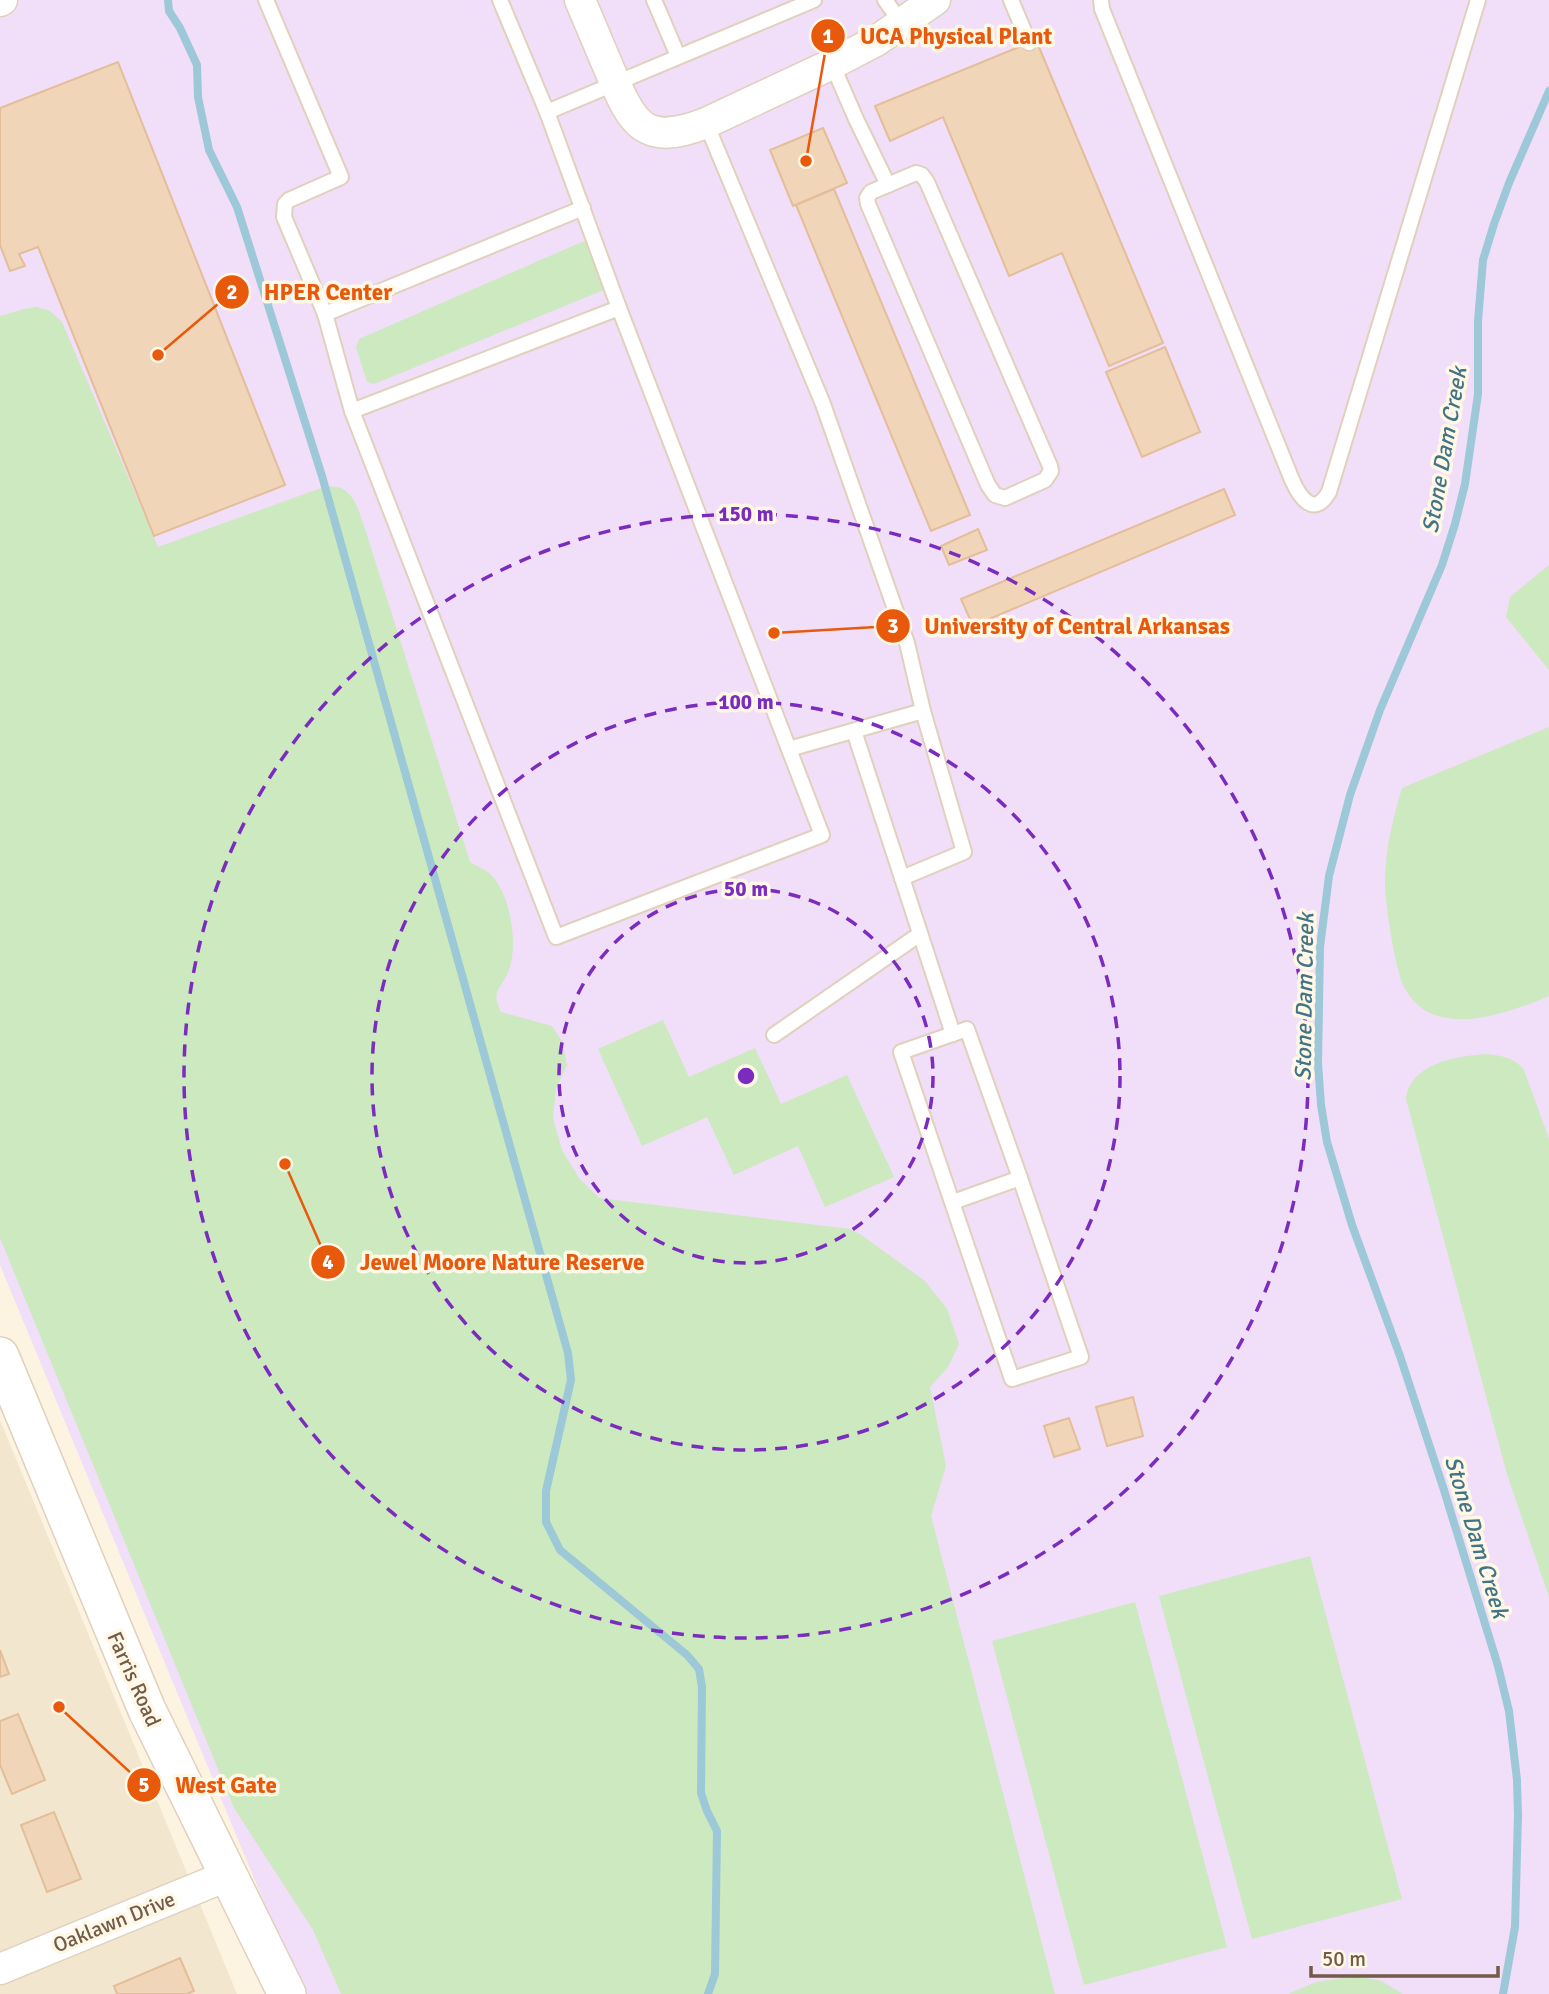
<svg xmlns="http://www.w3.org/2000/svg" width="1549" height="1994" font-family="Signika,sans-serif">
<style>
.residential{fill:#f3e6cf}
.education{fill:#f1def8}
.green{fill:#cce9bf}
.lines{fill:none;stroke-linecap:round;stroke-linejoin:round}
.stream{stroke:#9cc8d7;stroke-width:8}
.building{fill:#f1d5b8;stroke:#e4bd99;stroke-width:2}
.service-casing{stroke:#e0d1bd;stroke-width:18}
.minor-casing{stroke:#e0d1bd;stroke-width:33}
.tertiary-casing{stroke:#e0d1bd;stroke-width:40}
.service{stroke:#fff;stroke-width:14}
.minor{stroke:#fff;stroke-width:30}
.tertiary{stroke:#fff;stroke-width:37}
.ring{fill:none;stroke:#7b2cbf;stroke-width:3.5;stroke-dasharray:12 9}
.labels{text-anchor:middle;stroke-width:7;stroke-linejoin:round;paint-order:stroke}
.street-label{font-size:21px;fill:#735b48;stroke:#fff8e6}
.water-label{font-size:23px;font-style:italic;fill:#417486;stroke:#fff8e6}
.centre{fill:#7b2cbf;stroke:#fff8e6;stroke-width:3.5}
.ring-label{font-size:21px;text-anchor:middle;font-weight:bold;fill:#7b2cbf;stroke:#fff8e6;stroke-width:7;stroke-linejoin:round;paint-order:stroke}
.leader{fill:none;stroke:#e8590c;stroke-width:2.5}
.callout-dot{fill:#e8590c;stroke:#fff8e6;stroke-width:2.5}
.mark-label{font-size:21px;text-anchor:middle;font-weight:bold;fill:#fff}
.callout-label{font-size:23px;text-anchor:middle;font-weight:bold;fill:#e8590c;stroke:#fff8e6;stroke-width:7;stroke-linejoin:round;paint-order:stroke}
</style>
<rect width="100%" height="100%" fill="#fcf4e0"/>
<polygon class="residential" points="0,1420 237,1994 0,1994"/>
<polygon class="education" points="0,0 1549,0 1549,1994 302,1994 0,1265"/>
<g class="green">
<polygon points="588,241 606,289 374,384 367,382 356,347 359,339 582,242"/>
<path d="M37 307 50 311 62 322 158 547 324 487C354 482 358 510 366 532L470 862C476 866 484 869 489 873 511 892 519 946 508 972 501 989 490 992 501 1012L552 1026 562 1041 567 1065 556 1088 553 1119 562 1150 579 1178 599 1198 850 1229 860 1234 925 1281 947 1309 959 1344 948 1367 930 1387 946 1466 931 1516 1055 1994H341L313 1930 234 1808 0 1238V316L24 309Z"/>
<polygon points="1549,565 1549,670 1506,617 1510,597"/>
<path d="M1549 727V996C1515 1010 1467 1029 1430 1013 1419 1008 1410 998 1404 987 1395 969 1385 904 1385 882 1385 851 1393 818 1402 788Z"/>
<polygon points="663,1020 689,1077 755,1048 781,1104 847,1075 894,1177 825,1207 798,1146 734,1175 707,1117 642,1146 598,1049"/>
<path d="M1486 1054C1502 1056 1514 1057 1524 1070L1549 1139V1597L1507 1474 1406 1099C1410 1063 1458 1056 1486 1054Z"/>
<polygon points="1310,1556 1402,1899 1252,1939 1159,1596"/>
<polygon points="1135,1602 1227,1947 1084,1985 992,1641"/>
<polygon points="1356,1976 1381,1981 1403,1994 1288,1994 1316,1982"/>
</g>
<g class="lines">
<g class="stream">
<polyline points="168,0 169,11 180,28 197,65 198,97 209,150 237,207 322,476 568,1353 571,1380 546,1491 546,1522 560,1550 687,1655 699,1669 702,1687 701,1793 707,1811 717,1831 715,1974 708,1994"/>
<polyline points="1503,1994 1515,1927 1518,1815 1517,1780 1509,1711 1498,1666 1443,1487 1400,1356 1352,1225 1327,1142 1321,1105 1318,1063 1320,947 1329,876 1350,795 1380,710 1442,565 1455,524 1465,484 1478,394 1478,321 1483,260 1494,224 1509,183 1549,91"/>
</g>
</g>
<g class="building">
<polygon points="1036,40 1163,343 1109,366 1062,253 1009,276 943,117 890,141 875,106"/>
<polygon points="118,62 285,485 154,536 38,247 19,254 25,266 10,271 0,245 0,108"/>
<polygon points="823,128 847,183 793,206 770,150"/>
<polygon points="834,189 970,515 933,530 931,531 796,205"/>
<polygon points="1165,347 1200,432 1142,457 1106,372"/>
<polygon points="1224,489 1235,515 973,626 961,599"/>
<polygon points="978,529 987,550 949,565 941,546"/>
<polygon points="1133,1397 1143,1436 1107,1446 1096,1407"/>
<polygon points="1069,1418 1080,1449 1054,1457 1044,1426"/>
<polygon points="0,1650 9,1674 0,1677"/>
<polygon points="18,1714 45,1780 12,1794 0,1765 0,1721"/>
<polygon points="54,1812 81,1879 47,1892 21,1825"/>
<polygon points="180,1958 194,1991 187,1994 117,1994 114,1986"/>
</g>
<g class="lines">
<defs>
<g id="service">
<polyline points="266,0 341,177 289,200 285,204 284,217 325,314 352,411 556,937 822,835 619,308 547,112 500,0"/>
<polyline points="654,0 678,56"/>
<polyline points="885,0 902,24"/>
<polyline points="1011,0 1029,43"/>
<path d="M1101 0 1102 9 1292 480C1300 498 1314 518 1329 492L1478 0"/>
<polyline points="832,64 856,119 888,185"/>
<polyline points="547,112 814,0"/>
<polyline points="706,123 823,404 907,643 923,711 964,852 902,878"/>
<polygon points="916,173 922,175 927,182 1050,466 1051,471 1045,480 1005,498 995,495 988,485 868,204 867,198 871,192"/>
<polyline points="325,314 583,208"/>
<polyline points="352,411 619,308"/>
<polyline points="854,731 953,1034"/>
<polyline points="789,749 923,711"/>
<polygon points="967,1029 1020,1178 1081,1357 1012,1379 901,1052"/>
<polyline points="774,1035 920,934"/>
<polyline points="953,1202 1020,1178"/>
</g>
<g id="minor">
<path d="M580 0C590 24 600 47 610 71 633 125 644 147 706 123L832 64 876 41 935 0"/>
<polyline points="0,1 2,0"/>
<polyline points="0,1969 229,1875"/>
</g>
<polyline id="tertiary" points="0,1356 147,1710 287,1994"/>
</defs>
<use href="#service" class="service-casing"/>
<use href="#minor" class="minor-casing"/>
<use href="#tertiary" class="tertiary-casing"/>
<use href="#service" class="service"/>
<use href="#minor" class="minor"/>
<use href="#tertiary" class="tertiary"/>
</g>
<g class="ring">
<circle cx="746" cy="1076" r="187"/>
<circle cx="746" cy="1076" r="374"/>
<circle cx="746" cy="1076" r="562"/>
</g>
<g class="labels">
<g class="street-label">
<text transform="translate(134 1679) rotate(66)" y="7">Farris Road</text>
<text transform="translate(114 1922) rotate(-22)" y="7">Oaklawn Drive</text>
</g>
<g class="water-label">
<text transform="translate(1444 450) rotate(-80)" y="8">Stone Dam Creek</text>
<text transform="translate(1304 997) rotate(-89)" y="8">Stone Dam Creek</text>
<text transform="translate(1477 1537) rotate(73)" y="8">Stone Dam Creek</text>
</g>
</g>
<circle cx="746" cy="1076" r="10" class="centre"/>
<g class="ring-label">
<text x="746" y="521">150 m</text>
<text x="746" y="709">100 m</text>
<text x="746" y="896">50 m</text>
</g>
<path class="leader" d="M806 161L828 36M158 355L232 292M774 633L893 626M285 1164L328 1262M59 1707L144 1785"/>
<g class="callout-dot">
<circle cx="806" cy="161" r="7"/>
<circle cx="158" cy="355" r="7"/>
<circle cx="774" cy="633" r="7"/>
<circle cx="285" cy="1164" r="7"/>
<circle cx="59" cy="1707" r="7"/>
<circle cx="828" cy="36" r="18"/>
<circle cx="232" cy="292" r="18"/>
<circle cx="893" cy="626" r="18"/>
<circle cx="328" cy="1262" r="18"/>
<circle cx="144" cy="1785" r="18"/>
</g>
<g class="mark-label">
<text x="828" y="43">1</text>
<text x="232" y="299">2</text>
<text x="893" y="633">3</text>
<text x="328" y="1269">4</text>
<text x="144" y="1792">5</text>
</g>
<g class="callout-label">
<text x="956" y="44">UCA Physical Plant</text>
<text x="328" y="300">HPER Center</text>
<text x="1077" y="634">University of Central Arkansas</text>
<text x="502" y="1270">Jewel Moore Nature Reserve</text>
<text x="226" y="1793">West Gate</text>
</g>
<path d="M1311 1966v10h187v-10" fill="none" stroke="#735b48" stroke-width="3.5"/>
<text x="1322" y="1966" font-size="21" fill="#735b48" stroke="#fff8e6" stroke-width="5" paint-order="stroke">50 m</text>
</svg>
